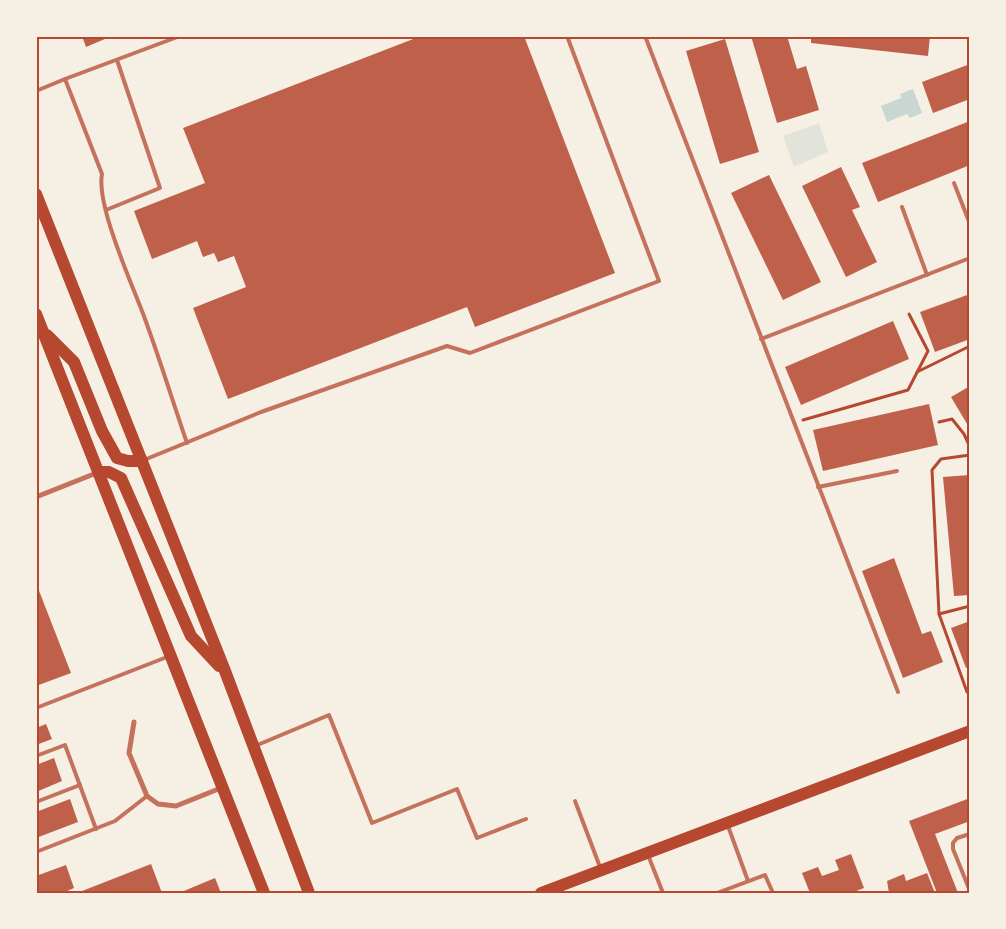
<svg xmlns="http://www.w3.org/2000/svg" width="1006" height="929" font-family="'Work Sans',sans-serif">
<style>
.green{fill:#e2e4dc}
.water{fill:#c9d6d2}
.building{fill:#bf614a}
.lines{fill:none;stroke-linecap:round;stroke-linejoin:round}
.path{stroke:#b5482f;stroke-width:3}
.service{stroke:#c5725c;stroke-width:4}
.minor{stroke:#c5725c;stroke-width:5}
.primary{stroke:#b5482f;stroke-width:12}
.neatline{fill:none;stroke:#b5482f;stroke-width:2}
</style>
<rect width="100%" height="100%" fill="#f6efe4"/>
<polygon class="green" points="819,123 828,152 794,167 783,136"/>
<polygon class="water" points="913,89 922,113 910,118 907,114 887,122 881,106 901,98 900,94"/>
<g class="building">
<polygon points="82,36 112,36 86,47"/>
<polygon points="421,36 524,36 615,273 475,327 467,307 228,399 193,308 246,287 234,256 218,262 214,253 203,257 197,241 152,259 134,211 205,183 183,128"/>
<polygon points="751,36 787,36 797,69 806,66 819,110 777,123"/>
<polygon points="811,36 930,36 928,56 811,43"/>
<polygon points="725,39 759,152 720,164 686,51"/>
<polygon points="970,64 970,99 933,113 922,82"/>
<polygon points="970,121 970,165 878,202 862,163"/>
<polygon points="841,167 860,207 852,210 877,262 846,277 802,186"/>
<polygon points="769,175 821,282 783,300 731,193"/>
<polygon points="970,294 970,339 935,352 920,312"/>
<polygon points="893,321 909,359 801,405 785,367"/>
<polygon points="970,386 970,429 951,397"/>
<polygon points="929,404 938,445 823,471 813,430"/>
<polygon points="970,475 970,595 954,596 943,477"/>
<polygon points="894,558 922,634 931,631 943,662 903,678 862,571"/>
<polygon points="36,583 71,673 36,686"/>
<polygon points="970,621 970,667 966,668 951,628"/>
<polygon points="46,724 52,739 36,745 36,728"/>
<polygon points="54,758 62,781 36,792 36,765"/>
<polygon points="970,798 970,821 935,834 958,893 937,893 909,821"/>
<polygon points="70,799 78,822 36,838 36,812"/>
<polygon points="851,854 864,888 851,893 810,893 802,873 818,867 822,876 839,870 835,860"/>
<polygon points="151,864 162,893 77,893"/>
<polygon points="66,865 74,888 63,893 36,893 36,876"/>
<polygon points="927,873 935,893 889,893 887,881 904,874 906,881"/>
<polygon points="215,878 221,893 179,893"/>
</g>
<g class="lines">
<g class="path">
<polyline points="917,372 970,346"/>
<polyline points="803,420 908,390 928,351 909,314"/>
<polyline points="939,422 952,419 964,434 970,447"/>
<polyline points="939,614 932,470 941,459 970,455"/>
<polyline points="967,692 939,614 970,606"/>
</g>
<g class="service">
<polyline points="645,36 898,692"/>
<polyline points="65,79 180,36"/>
<path d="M36 91 65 79 102 174C96 206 133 286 145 319 160 360 173 402 187 443"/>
<polyline points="954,183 970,224"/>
<polyline points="902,207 927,275"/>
<polyline points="106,210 160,188 117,60"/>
<polyline points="761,339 970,258"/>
<polyline points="144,460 261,412 447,346 470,353 659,281 567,36"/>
<polyline points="818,487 897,471"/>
<polyline points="36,708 167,657"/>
<polyline points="255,746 329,715 372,823 457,789 477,838 526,819"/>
<polyline points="36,756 65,745 96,829"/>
<polyline points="575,801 600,867"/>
<polyline points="36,802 80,785"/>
<polyline points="728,826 748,881"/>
<polyline points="970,834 957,838 953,843 953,849 970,891"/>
<polyline points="36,852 115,821 147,796"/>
<polyline points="648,855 663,893"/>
<polyline points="717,893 765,875 773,893"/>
</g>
<g class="minor">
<polyline points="36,497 99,472"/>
<polyline points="134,722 129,753 147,796 158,804 176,806 221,788"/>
</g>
<g class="primary">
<polyline points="36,194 225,671 309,893"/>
<polyline points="36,314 264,893"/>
<polyline points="47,335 74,362 102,431 117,458 128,461 142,461"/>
<polyline points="99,472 109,472 121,478 191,636 219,666"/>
<polyline points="541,893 970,731"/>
</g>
</g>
<rect width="1006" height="929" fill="none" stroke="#f6efe4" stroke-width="75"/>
<rect x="38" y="38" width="930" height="854" class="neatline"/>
</svg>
